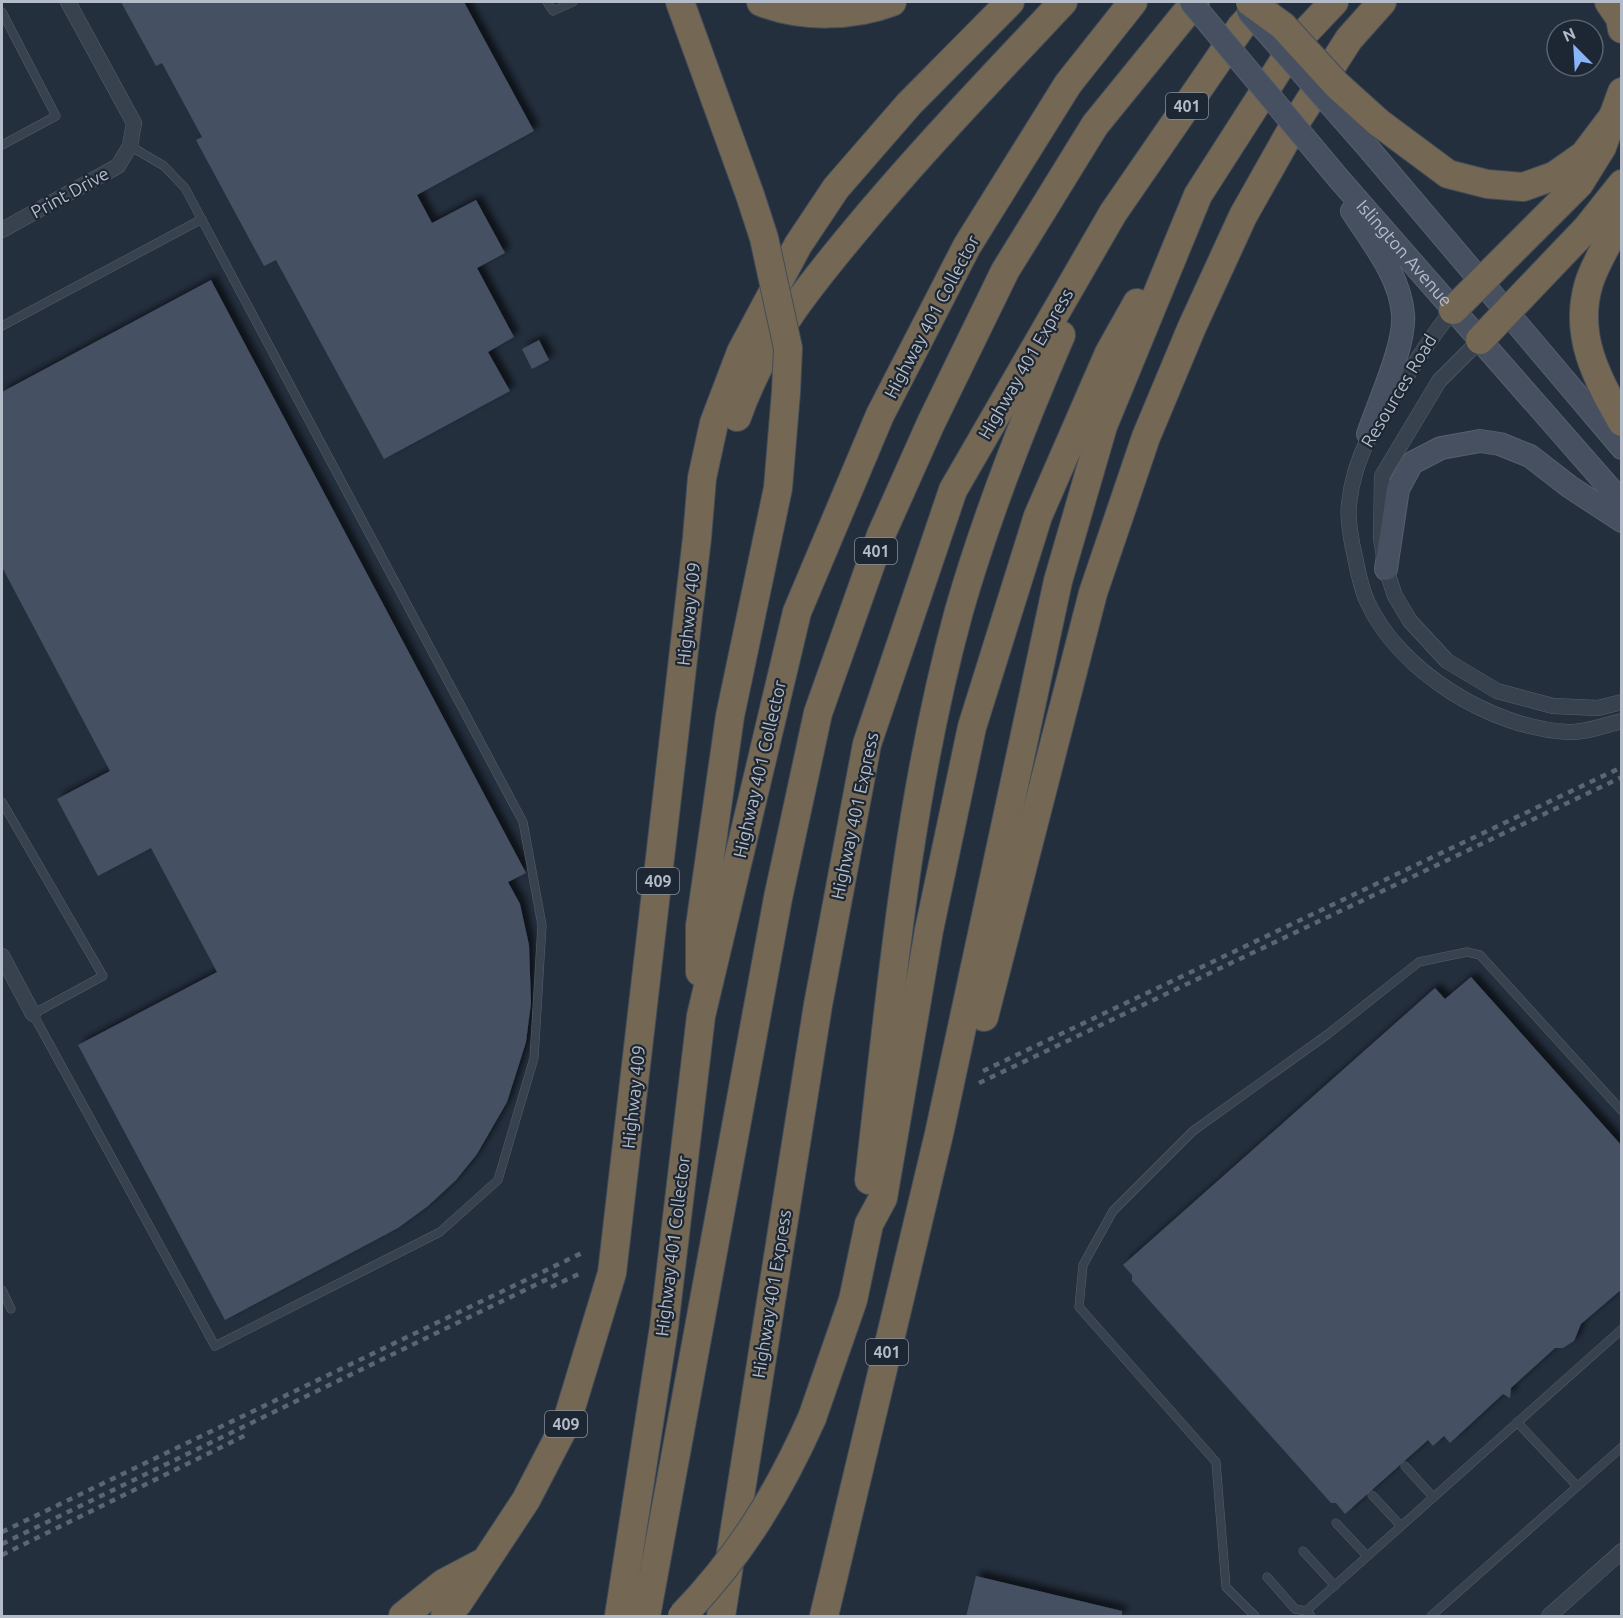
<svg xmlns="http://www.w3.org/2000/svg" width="1623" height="1618" font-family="Ubuntu,sans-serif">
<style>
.building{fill:#455162;filter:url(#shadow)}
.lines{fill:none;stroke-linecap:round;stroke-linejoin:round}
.service-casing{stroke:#565f6c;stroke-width:9}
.minor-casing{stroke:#565f6c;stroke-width:16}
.secondary-casing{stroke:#565f6c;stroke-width:24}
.motorway-casing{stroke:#434c59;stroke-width:30}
.service{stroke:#38414e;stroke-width:8}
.minor{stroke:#38414e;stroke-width:15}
.secondary{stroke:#465061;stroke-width:22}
.motorway{stroke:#746855;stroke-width:28}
.rail{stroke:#5a6575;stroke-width:4.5;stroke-dasharray:6 6;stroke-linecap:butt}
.secondary-bridge-casing{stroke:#565f6c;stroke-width:24;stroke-linecap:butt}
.motorway-bridge-casing{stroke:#434c59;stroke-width:30;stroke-linecap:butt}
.secondary-bridge{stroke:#465061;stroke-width:22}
.motorway-bridge{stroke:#746855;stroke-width:28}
.labels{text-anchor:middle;stroke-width:4.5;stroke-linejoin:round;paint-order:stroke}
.shield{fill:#1d2633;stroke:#878f9c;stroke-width:1.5}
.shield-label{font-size:16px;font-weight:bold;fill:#b4bcc9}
.street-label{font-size:18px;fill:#b4bcc9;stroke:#1d2633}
</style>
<defs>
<filter id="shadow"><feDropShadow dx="5.5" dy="-5.5" stdDeviation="3" flood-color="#0009"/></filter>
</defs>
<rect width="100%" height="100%" fill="#242f3e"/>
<g class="building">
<polygon points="121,2 464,2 534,131 417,195 432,223 476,200 505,253 477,268 514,337 488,352 510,391 384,459 276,260 264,266 196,140 202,137 162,63 156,66"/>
<polygon points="211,280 526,873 508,882 520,904 529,945 531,1003 526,1042 507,1102 477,1154 456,1180 428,1206 398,1228 225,1320 78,1045 217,972 151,848 98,876 57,799 110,771 2,567 2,392"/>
<polygon points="539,340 549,360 532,369 522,349"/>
<polygon points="1471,977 1622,1146 1622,1289 1581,1324 1574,1341 1563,1348 1555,1348 1511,1388 1510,1398 1503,1394 1450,1443 1444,1436 1433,1446 1428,1440 1345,1514 1336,1503 1331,1503 1132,1281 1132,1275 1123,1265 1435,988 1445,999"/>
<polygon points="976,1576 1122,1611 1122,1617 966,1617"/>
</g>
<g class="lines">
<defs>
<g id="service">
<polyline points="547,2 553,11 573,2"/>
<polyline points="2,12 56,116 2,145"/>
<polyline points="2,326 202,219"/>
<polyline points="2,802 103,976 33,1014 215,1346 440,1232 498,1180 534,1058 542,925 523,822 185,188 164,166 130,146"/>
<polyline points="2,1290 11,1309"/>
<polyline points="1517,1422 1577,1486"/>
<polyline points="1405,1466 1433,1497"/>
<polyline points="1372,1495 1401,1526"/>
<polyline points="1336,1523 1367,1556"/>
<polyline points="1303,1551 1335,1586"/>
<polyline points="1267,1577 1295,1609 1306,1611"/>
<polyline points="1255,1616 1226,1587 1216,1462 1079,1307 1083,1265 1113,1211 1193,1131 1328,1034 1419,962 1467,952 1480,955 1622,1111"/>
<polyline points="1311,1616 1306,1611 1622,1329"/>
<polyline points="1431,1616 1622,1447"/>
</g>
<g id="minor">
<polyline points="2,230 118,166 130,146 134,123 68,2"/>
<path d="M1453 310C1435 331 1421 354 1406 377 1379 417 1354 454 1349 504 1347 521 1351 540 1355 557 1358 572 1361 588 1367 601 1399 672 1492 728 1568 732 1585 733 1605 725 1622 721"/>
<polyline points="1480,340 1439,381 1382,476 1381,538 1386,569 1395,596 1410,621 1447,661 1497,691 1553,706 1598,708 1622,702"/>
<polyline points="2,956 33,1014"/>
<polyline points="1549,1616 1622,1551"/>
</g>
<g id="secondary">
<polyline points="1364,143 1622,448"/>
<path id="s1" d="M1339 179 1622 502"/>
<path d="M1352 211C1372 242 1400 276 1403 314 1406 344 1378 404 1368 434"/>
<polyline points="1386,569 1398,489 1412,463 1441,448 1480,441 1500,444 1530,456 1570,487 1622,521"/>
</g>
<g id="motorway">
<polyline points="680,2 750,195"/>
<path d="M761 2C801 18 853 17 892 2"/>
<polyline points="1609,2 1620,18 1622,29"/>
<polyline points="1378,122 1448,174 1487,184 1523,187 1554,176 1584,155 1615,114"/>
<path d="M1622 217C1611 238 1596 261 1589 283 1573 335 1597 378 1622 422"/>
<polyline points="1453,310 1579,184 1602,147 1622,92"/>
<polyline points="1480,340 1587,228 1622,184"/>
<path d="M737 417C764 338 817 276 870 213 932 140 998 71 1063 2"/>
<polyline points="700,972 700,926 730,716 778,488 786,392"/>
<polyline points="984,1017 1093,593 1146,437 1192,327 1243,216 1296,122 1349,39 1382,2"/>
<path d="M869 1180C891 990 908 797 959 611 986 517 1022 425 1061 335"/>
<polyline points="812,1418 853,1300 869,1224 883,1198 929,930 972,727 1038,516 1109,353 1137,303"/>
<polyline points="403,1616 444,1583 482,1563"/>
<polyline points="445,1616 458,1603 526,1500 567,1421 612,1273 697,538 702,478 714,423 741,352 798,245 836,188 909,104 1010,2"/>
<polyline points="619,1616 664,1327 701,1016 797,612 880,415 967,246 1068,84 1133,2"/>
<polyline points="646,1616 778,898 818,713 881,535 931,423 1005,271 1095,125 1195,2"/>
<polyline points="721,1616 818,1005 867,744 953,490 1113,213 1241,27 1264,2"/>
<polyline points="824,1616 939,1134 1058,581 1103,426 1198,195 1296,42 1334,2"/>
</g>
</defs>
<use href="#service" class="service-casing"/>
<use href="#minor" class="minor-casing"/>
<use href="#secondary" class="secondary-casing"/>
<use href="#motorway" class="motorway-casing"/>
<use href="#service" class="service"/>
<use href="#minor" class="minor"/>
<use href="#secondary" class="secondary"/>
<use href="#motorway" class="motorway"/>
<g class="rail">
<polyline points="983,1071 1622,767"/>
<polyline points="979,1083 1622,777"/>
<polyline points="551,1287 581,1273"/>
<polyline points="2,1532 586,1251"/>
<polyline points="2,1544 560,1273"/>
<polyline points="2,1555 246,1435"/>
</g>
<defs>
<g id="secondary-bridge">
<polyline points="1191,2 1339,179"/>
<polyline points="1248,11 1364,143"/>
</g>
<g id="motorway-bridge">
<polyline points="1250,2 1283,26 1337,85 1378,122"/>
<polyline points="750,195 764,238 788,348 786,392"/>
<path d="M682 1616C740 1556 778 1494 812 1418"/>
</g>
</defs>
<use href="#secondary-bridge" class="secondary-bridge-casing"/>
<use href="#motorway-bridge" class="motorway-bridge-casing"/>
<use href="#secondary-bridge" class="secondary-bridge"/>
<use href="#motorway-bridge" class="motorway-bridge"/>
</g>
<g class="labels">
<g class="shield">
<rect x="1166" y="93" width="42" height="26" rx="4.5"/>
<rect x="855" y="538" width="42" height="26" rx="4.5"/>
<rect x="637" y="868" width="42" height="26" rx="4.5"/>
<rect x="866" y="1339" width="42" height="26" rx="4.5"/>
<rect x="545" y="1411" width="42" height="26" rx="4.5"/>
</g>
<g class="shield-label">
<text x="1187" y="112">401</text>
<text x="876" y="557">401</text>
<text x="658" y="887">409</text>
<text x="887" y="1358">401</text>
<text x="566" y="1430">409</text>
</g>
<g class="street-label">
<text transform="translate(70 193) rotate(-29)" y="6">Print Drive</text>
<text dy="6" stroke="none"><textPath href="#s1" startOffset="99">Islington Avenue</textPath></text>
<text transform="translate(932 317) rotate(-62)" y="6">Highway 401 Collector</text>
<text transform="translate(1026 364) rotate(-60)" y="6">Highway 401 Express</text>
<text transform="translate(1399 391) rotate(-59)" y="6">Resources Road</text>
<text transform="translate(689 614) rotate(-84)" y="6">Highway 409</text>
<text transform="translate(760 769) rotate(-77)" y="6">Highway 401 Collector</text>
<text transform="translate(855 816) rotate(-78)" y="6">Highway 401 Express</text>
<text transform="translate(634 1097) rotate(-84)" y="6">Highway 409</text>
<text transform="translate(673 1246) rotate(-83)" y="6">Highway 401 Collector</text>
<text transform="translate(772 1294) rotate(-81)" y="6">Highway 401 Express</text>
</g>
</g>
<rect width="1623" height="1618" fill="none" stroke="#b4bcc9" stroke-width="6"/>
<g transform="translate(1575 48) rotate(336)"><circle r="28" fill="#1d2633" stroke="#59626f" stroke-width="1.5"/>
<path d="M0-4.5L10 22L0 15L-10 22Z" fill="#8ab4f8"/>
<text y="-9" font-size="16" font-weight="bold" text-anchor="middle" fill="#b4bcc9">N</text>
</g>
</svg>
